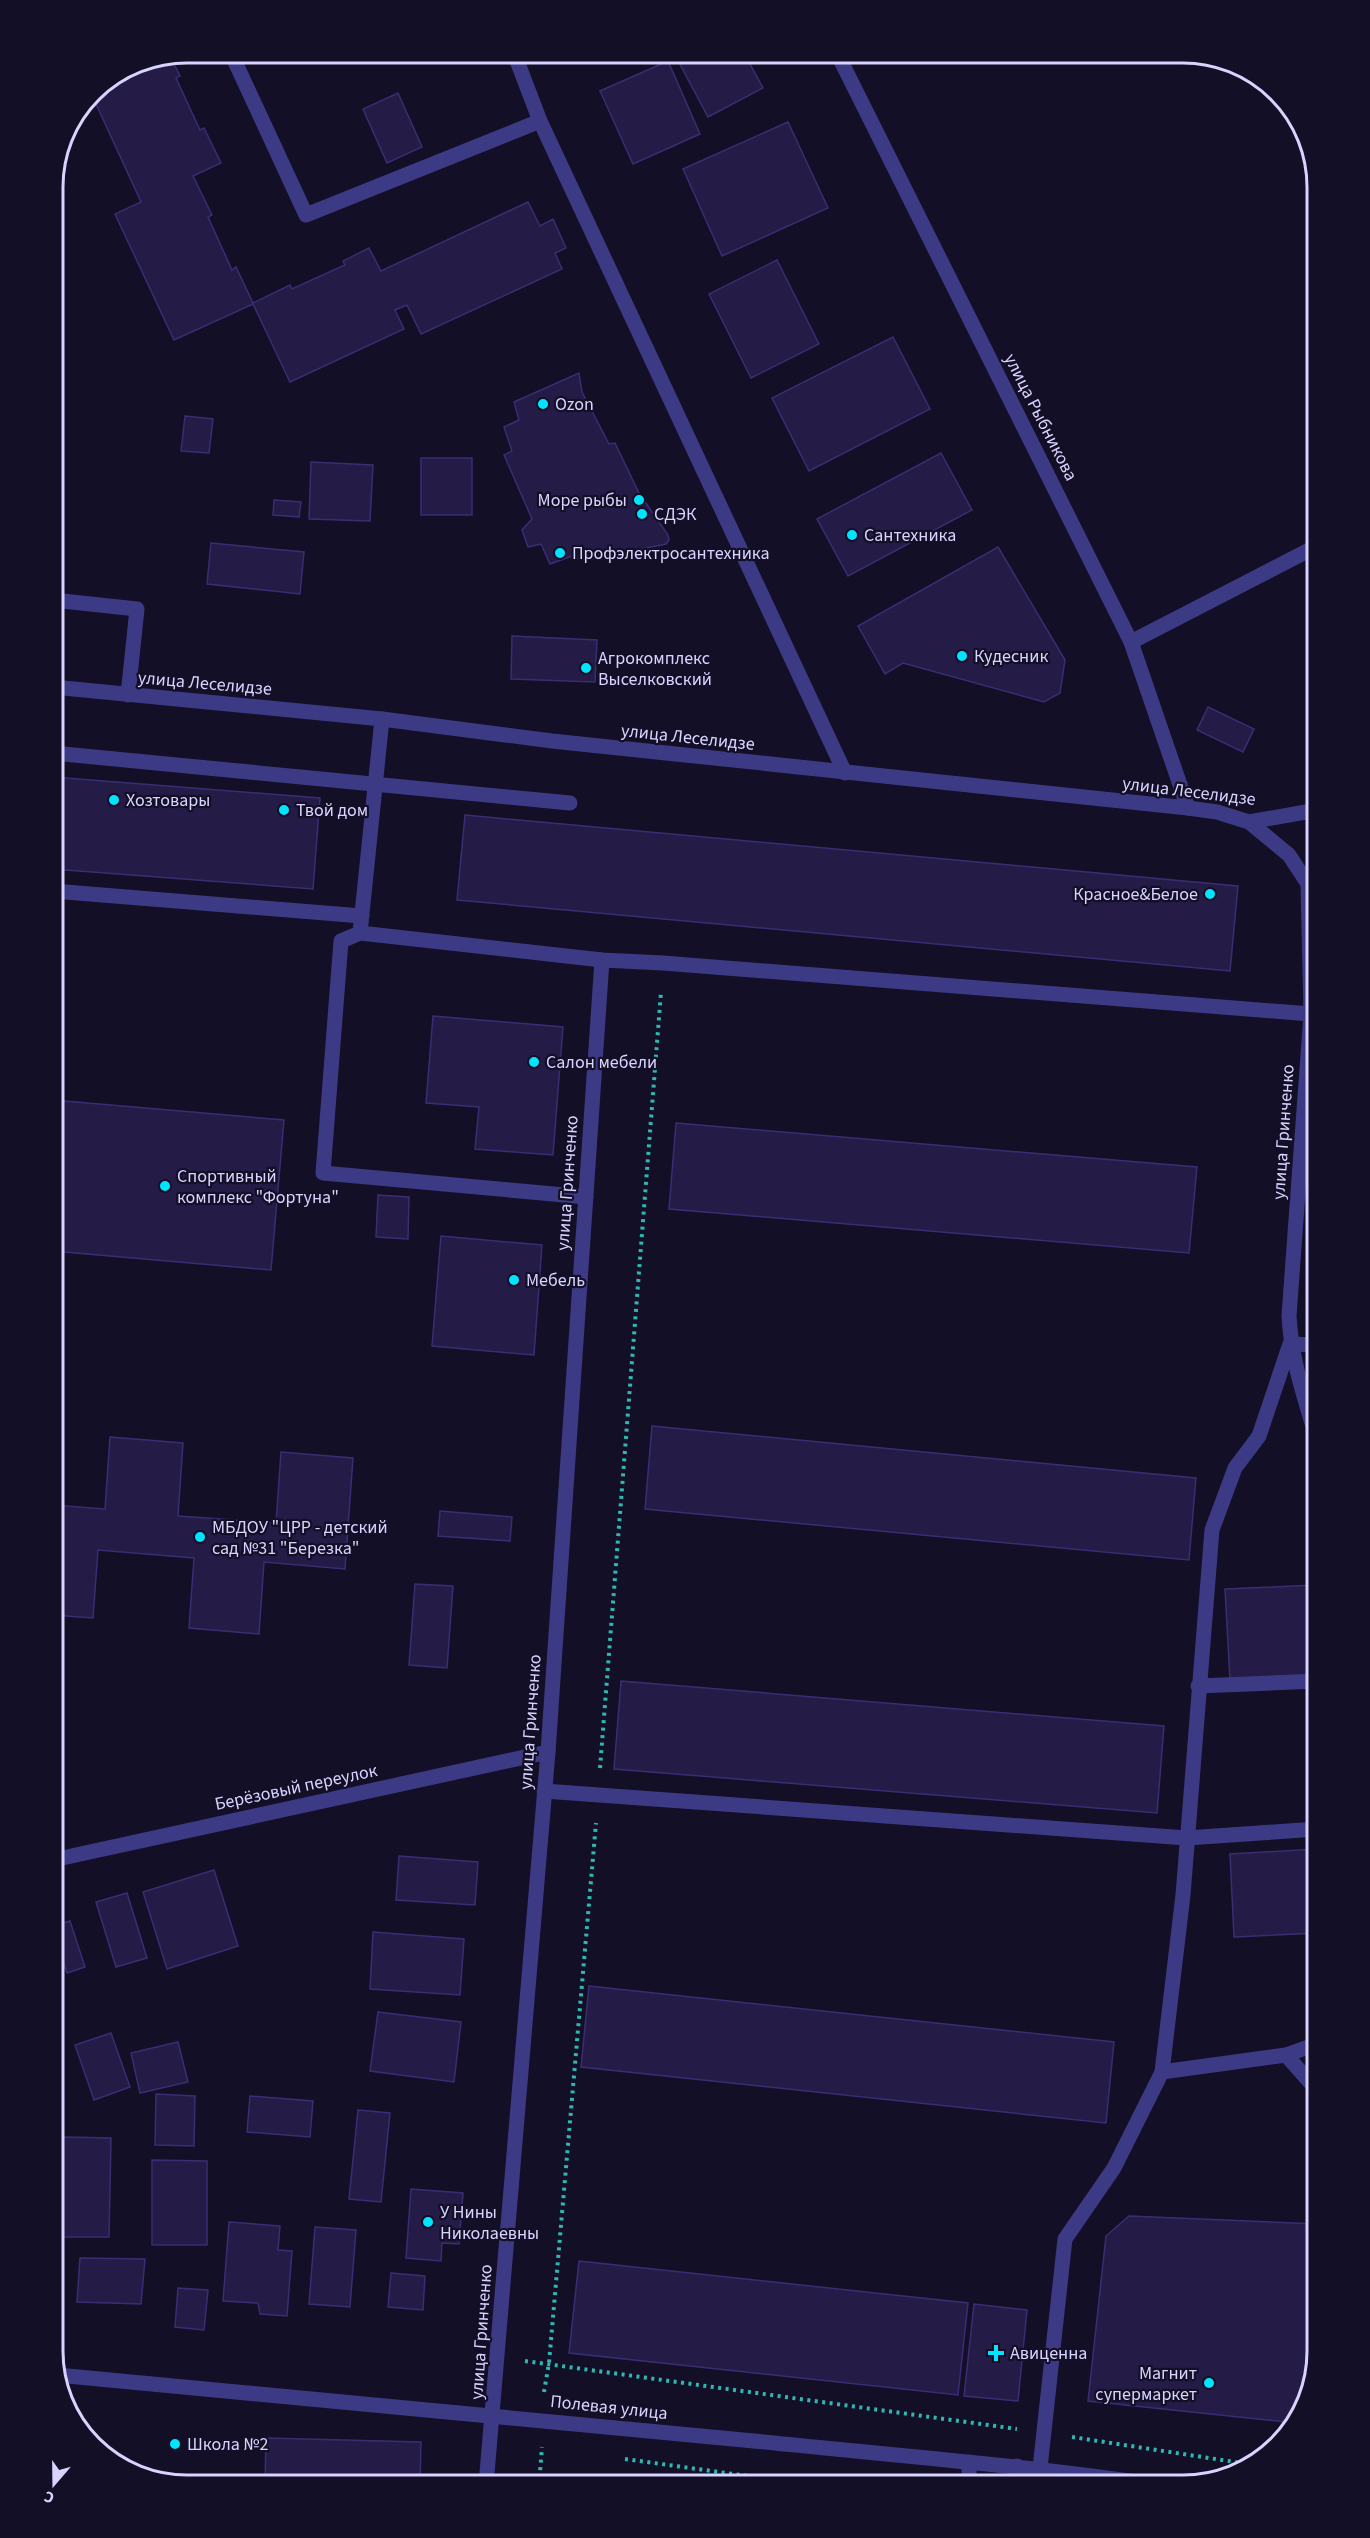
<svg xmlns="http://www.w3.org/2000/svg" width="1370" height="2538" font-family="'Source Sans 3',sans-serif">
<style>
.building{fill:#241b47;stroke:#3b2d73;stroke-width:1.5}
.lines{fill:none;stroke-linecap:round;stroke-linejoin:round}
.path{stroke:#2fb8b0;stroke-width:4;stroke-dasharray:3 4.5;stroke-linecap:butt}
.minor{stroke:#3d3a85;stroke-width:15}
.poi-dot{fill:#00e5ff;stroke:#130f26;stroke-width:2}
.labels{text-anchor:middle;stroke-width:4.5;stroke-linejoin:round;paint-order:stroke}
.poi-label{font-size:18px;fill:#d9d4ff;stroke:#130f26;text-anchor:start}
.street-label{font-size:18px;fill:#d9d4ff;stroke:#130f26}
.rim{fill:none;stroke:#d9d4ff;stroke-width:3}
</style>
<rect width="100%" height="100%" fill="#130f26"/>
<g class="building">
<polygon points="674,53 744,53 763,88 708,117"/>
<polygon points="170,56 180,76 176,78 200,130 204,128 221,163 193,176 212,215 208,217 232,270 236,267 253,303 290,285 292,289 345,265 343,261 369,248 381,271 528,202 540,226 553,219 566,248 555,253 562,269 421,334 407,305 395,310 404,329 290,382 253,304 174,340 115,214 141,202 91,93 136,63"/>
<polygon points="668,61 700,134 633,164 600,91"/>
<polygon points="398,93 422,147 387,163 363,109"/>
<polygon points="788,122 828,208 722,256 683,169"/>
<polygon points="53,243 57,244 53,310"/>
<polygon points="777,260 819,344 751,378 709,294"/>
<polygon points="53,322 59,322 55,387 53,387"/>
<polygon points="893,337 930,409 809,471 772,398"/>
<polygon points="579,373 582,392 609,444 615,443 639,493 668,535 669,540 666,544 584,561 582,557 574,560 572,556 550,564 541,544 528,547 522,530 532,519 504,455 512,451 504,427 519,420 514,402"/>
<polygon points="185,416 213,419 209,453 181,451"/>
<polygon points="53,428 59,428 53,509"/>
<polygon points="941,453 972,510 848,576 817,519"/>
<rect x="421" y="458" width="51" height="57"/>
<polygon points="311,462 373,465 370,521 309,519"/>
<polygon points="274,500 301,502 299,517 273,515"/>
<polygon points="211,543 304,552 300,594 207,584"/>
<polygon points="998,547 1065,660 1060,693 1044,702 903,663 885,674 858,626"/>
<polygon points="512,636 597,640 595,682 511,679"/>
<polygon points="1208,707 1254,729 1243,752 1197,730"/>
<polygon points="53,777 320,798 313,889 53,869"/>
<polygon points="465,815 1238,886 1230,971 457,900"/>
<polygon points="433,1016 563,1027 553,1155 475,1149 479,1107 426,1103"/>
<polygon points="53,1100 284,1120 271,1270 53,1251"/>
<polygon points="676,1123 1197,1167 1189,1253 669,1209"/>
<polygon points="378,1195 409,1197 408,1239 376,1237"/>
<polygon points="441,1236 542,1245 534,1355 432,1346"/>
<polygon points="652,1426 1196,1478 1189,1560 645,1509"/>
<polygon points="110,1437 183,1443 178,1516 276,1523 281,1452 353,1458 345,1569 264,1562 259,1634 189,1628 194,1558 98,1550 93,1618 53,1615 53,1505 105,1509"/>
<polygon points="440,1511 512,1517 510,1541 438,1536"/>
<polygon points="415,1584 453,1586 447,1668 409,1665"/>
<polygon points="1317,1585 1317,1675 1230,1680 1225,1589"/>
<polygon points="621,1681 1164,1726 1157,1813 614,1769"/>
<polygon points="1317,1849 1317,1933 1234,1937 1230,1854"/>
<polygon points="399,1856 478,1862 475,1905 396,1900"/>
<polygon points="214,1870 238,1946 167,1969 143,1892"/>
<polygon points="127,1893 147,1958 116,1967 96,1902"/>
<polygon points="70,1921 85,1967 67,1973 53,1926"/>
<polygon points="373,1932 464,1939 460,1995 370,1989"/>
<polygon points="589,1986 1114,2042 1106,2123 581,2067"/>
<polygon points="378,2012 461,2022 454,2082 370,2071"/>
<polygon points="111,2033 130,2087 94,2100 75,2045"/>
<polygon points="178,2042 188,2082 140,2093 131,2053"/>
<polygon points="156,2094 195,2096 194,2146 155,2145"/>
<polygon points="250,2096 313,2101 310,2137 247,2132"/>
<polygon points="358,2110 390,2113 381,2202 349,2199"/>
<polygon points="63,2137 111,2138 109,2237 62,2237"/>
<polygon points="152,2160 207,2161 207,2245 152,2245"/>
<polygon points="411,2189 463,2193 459,2244 442,2243 441,2261 406,2258"/>
<polygon points="1129,2216 1317,2224 1317,2351 1296,2423 1088,2401 1106,2236"/>
<polygon points="229,2222 280,2226 278,2250 292,2251 287,2316 260,2314 258,2303 223,2301"/>
<polygon points="315,2227 356,2230 350,2307 309,2304"/>
<polygon points="80,2258 145,2259 141,2304 77,2302"/>
<polygon points="579,2261 968,2303 958,2395 569,2353"/>
<polygon points="391,2273 425,2276 423,2310 388,2307"/>
<polygon points="178,2288 208,2290 204,2330 175,2327"/>
<polygon points="974,2304 1027,2310 1018,2401 964,2396"/>
<polygon points="266,2438 421,2442 420,2485 265,2485"/>
</g>
<g class="lines">
<g class="path">
<polyline points="600,1768 661,992"/>
<polyline points="525,2361 1017,2429"/>
<polyline points="544,2392 549,2363 596,1823"/>
<polyline points="1072,2437 1248,2464"/>
<polyline points="625,2459 813,2485"/>
<polyline points="539,2485 542,2447"/>
</g>
<g class="minor">
<polyline points="231,53 306,215 540,121"/>
<polyline points="514,53 540,121 845,773"/>
<polyline points="837,53 1131,642 1188,808"/>
<polyline points="53,600 137,609 128,695"/>
<polyline points="1131,642 1317,546"/>
<polyline points="53,687 382,719 552,741 1188,808 1217,812 1249,822 1317,810"/>
<polyline points="382,719 360,933 602,960 663,963 1311,1014"/>
<polyline points="53,753 570,803"/>
<path d="M1249 822 1289 855 1308 884 1311 1014 1289 1316C1291 1354 1301 1387 1312 1423L1317 1428"/>
<polyline points="53,891 362,916"/>
<polyline points="360,933 341,941 323,1173 586,1197"/>
<polyline points="1198,1686 1317,1681"/>
<polyline points="544,1791 1187,1838 1317,1829"/>
<polyline points="53,1860 548,1752"/>
<polyline points="1286,2055 1317,2090"/>
<polyline points="1162,2072 1183,1895 1212,1530 1235,1468 1259,1436 1290,1344 1317,1345"/>
<path d="M57 2375C290 2395 522 2418 754 2441 888 2455 1023 2465 1157 2485"/>
<polyline points="1040,2468 1065,2239 1114,2168 1162,2072 1286,2055 1317,2044"/>
<polyline points="486,2485 548,1752 602,960"/>
<polyline points="969,2485 969,2462"/>
<polyline points="1015,2485 1017,2466"/>
</g>
</g>
<g class="poi-dot">
<circle cx="543" cy="404" r="6"/>
<circle cx="639" cy="500" r="6"/>
<circle cx="642" cy="514" r="6"/>
<circle cx="852" cy="535" r="6"/>
<circle cx="560" cy="553" r="6"/>
<circle cx="962" cy="656" r="6"/>
<circle cx="586" cy="668" r="6"/>
<circle cx="114" cy="800" r="6"/>
<circle cx="284" cy="810" r="6"/>
<circle cx="1210" cy="894" r="6"/>
<circle cx="534" cy="1062" r="6"/>
<circle cx="165" cy="1186" r="6"/>
<circle cx="514" cy="1280" r="6"/>
<circle cx="200" cy="1537" r="6"/>
<circle cx="428" cy="2222" r="6"/>
<path d="M993 2344h6v6h6v6h-6v6h-6v-6h-6v-6h6z"/>
<circle cx="1209" cy="2383" r="6"/>
<circle cx="175" cy="2444" r="6"/>
</g>
<g class="labels">
<g class="poi-label">
<text x="555" y="410">Ozon</text>
<text x="627" y="506" text-anchor="end">Море рыбы</text>
<text x="654" y="520">СДЭК</text>
<text x="864" y="541">Сантехника</text>
<text x="572" y="559">Профэлектросантехника</text>
<text x="974" y="662">Кудесник</text>
<text x="598" y="664">Агрокомплекс<tspan x="598" dy="21">Выселковский</tspan></text>
<text x="126" y="806">Хозтовары</text>
<text x="296" y="816">Твой дом</text>
<text x="1198" y="900" text-anchor="end">Красное&amp;Белое</text>
<text x="546" y="1068">Салон мебели</text>
<text x="177" y="1182">Спортивный<tspan x="177" dy="21">комплекс "Фортуна"</tspan></text>
<text x="526" y="1286">Мебель</text>
<text x="212" y="1533">МБДОУ "ЦРР - детский<tspan x="212" dy="21">сад №31 "Березка"</tspan></text>
<text x="440" y="2218">У Нины<tspan x="440" dy="21">Николаевны</tspan></text>
<text x="1010" y="2359">Авиценна</text>
<text x="1197" y="2379" text-anchor="end">Магнит<tspan x="1197" dy="21">супермаркет</tspan></text>
<text x="187" y="2450">Школа №2</text>
</g>
<g class="street-label">
<text transform="translate(1041 417) rotate(63)" y="6">улица Рыбникова</text>
<text transform="translate(205 683) rotate(5)" y="6">улица Леселидзе</text>
<text transform="translate(688 737) rotate(6)" y="6">улица Леселидзе</text>
<text transform="translate(1189 791) rotate(7)" y="6">улица Леселидзе</text>
<text transform="translate(1283 1132) rotate(-86)" y="6">улица Гринченко</text>
<text transform="translate(567 1183) rotate(-86)" y="6">улица Гринченко</text>
<text transform="translate(530 1722) rotate(-86)" y="6">улица Гринченко</text>
<text transform="translate(296 1787) rotate(-12)" y="6">Берёзовый переулок</text>
<text transform="translate(481 2332) rotate(-86)" y="6">улица Гринченко</text>
<text transform="translate(609 2407) rotate(6)" y="6">Полевая улица</text>
</g>
</g>
<path d="M0 0H1370V2538H0ZM187 63H1183A124 124 0 0 1 1307 187V2351A124 124 0 0 1 1183 2475H187A124 124 0 0 1 63 2351V187A124 124 0 0 1 187 63Z" fill="#130f26" fill-rule="evenodd"/>
<path class="rim" d="M187 63H1183A124 124 0 0 1 1307 187V2351A124 124 0 0 1 1183 2475H187A124 124 0 0 1 63 2351V187A124 124 0 0 1 187 63Z"/>
<g transform="translate(54 2484) rotate(200)" stroke="#130f26" stroke-width="4.5" paint-order="stroke">
<path d="M0-4.5L10 22L0 15L-10 22Z" fill="#d9d4ff"/>
<text y="-9" font-size="16" font-weight="bold" text-anchor="middle" fill="#d9d4ff">С</text>
</g>
</svg>
